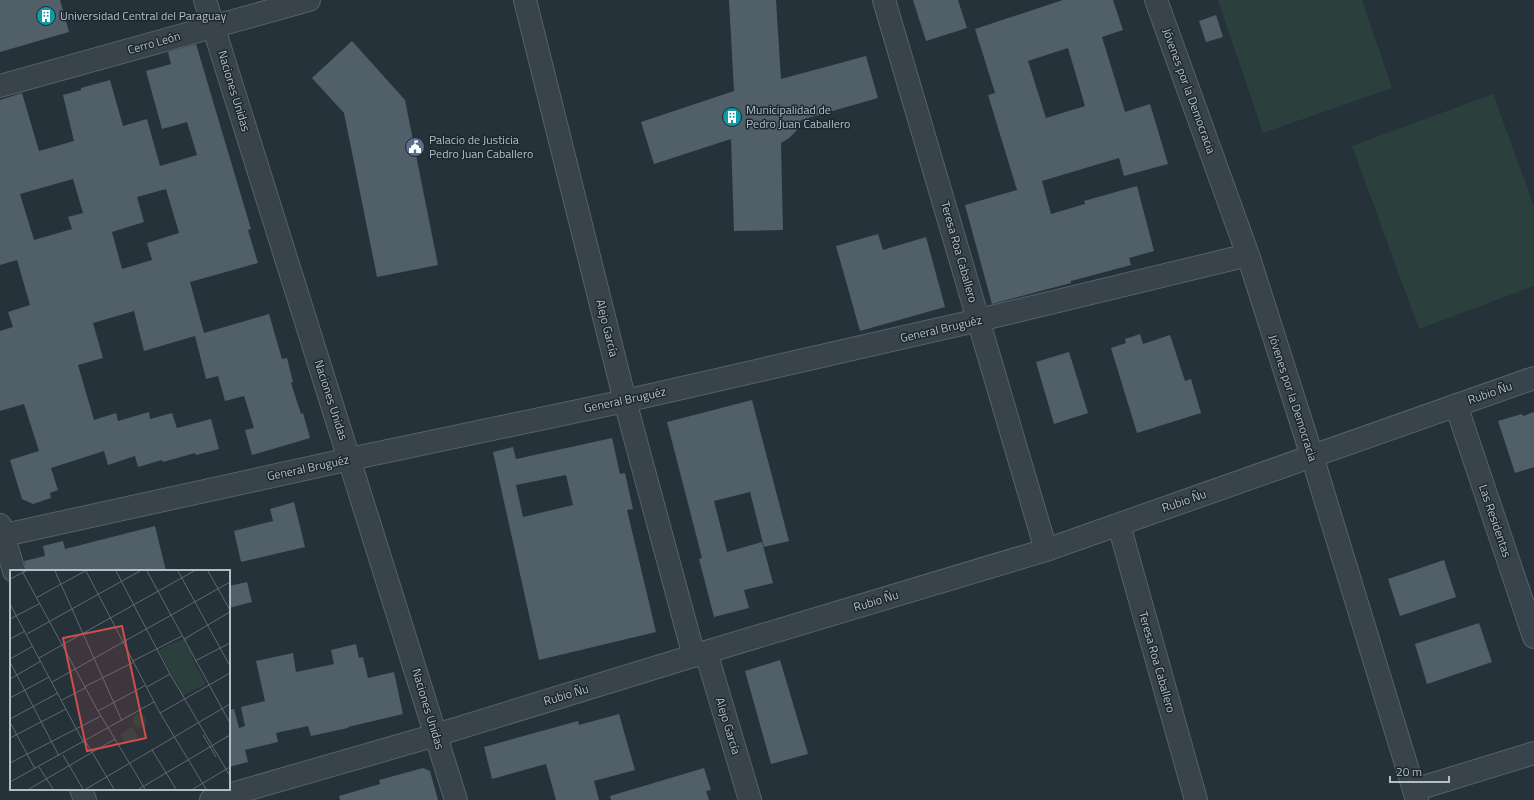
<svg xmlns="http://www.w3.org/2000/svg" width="1534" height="800" font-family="'Titillium Web',sans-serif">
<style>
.green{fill:#2b403d}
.building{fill:#505f68;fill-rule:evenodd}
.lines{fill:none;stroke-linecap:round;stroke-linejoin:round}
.minor-casing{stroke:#566169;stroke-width:24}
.tertiary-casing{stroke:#566169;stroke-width:24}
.minor{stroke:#38434b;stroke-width:22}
.tertiary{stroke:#38434b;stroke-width:22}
.labels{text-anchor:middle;stroke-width:3;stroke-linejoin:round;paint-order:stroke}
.poi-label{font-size:12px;fill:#b4bec6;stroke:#1d2830;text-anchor:start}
.street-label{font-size:12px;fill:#b4bec6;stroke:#1d2830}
.inset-road{fill:none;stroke:#5e6a72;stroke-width:1}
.view{fill:#ce4e50;fill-opacity:0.15;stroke:#ce4e50;stroke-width:2}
.inset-edge{fill:none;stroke:#b4bec6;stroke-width:2}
</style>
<rect width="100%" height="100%" fill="#25323a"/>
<g class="green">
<polygon points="1218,0 1362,0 1392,88 1263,133"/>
<polygon points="1493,94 1534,206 1534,286 1419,329 1352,146"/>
</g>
<g class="building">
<polygon points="0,0 60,0 69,32 0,52"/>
<polygon points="729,0 776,0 781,79 866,56 878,98 801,120 797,130 789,138 781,143 783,230 734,231 731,139 654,164 641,122 734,91"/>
<polygon points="913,0 958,0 967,28 926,41"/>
<path d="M1063 0H1113L1123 30 1102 37 1125 112 1150 104 1168 164 1124 176 1119 158 1042 181 1051 214 1085 204 1084 201 1137 186 1154 251 1129 258 1131 265 1071 281V283L992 304 965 205 1017 190 988 95 995 93 975 29ZM1068 48 1085 106 1046 118 1028 61Z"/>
<polygon points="1216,15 1223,37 1206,42 1199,21"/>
<polygon points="352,41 405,100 438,265 377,277 344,113 312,78"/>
<path d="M196 44 251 229 248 230 258 263 190 282 204 333 269 314 282 359 287 358 293 382 291 383 301 414 303 413 310 438 252 455 245 430 254 428 244 396 225 401 218 376 206 379 195 336 144 351 134 311 93 323 103 358 78 365 94 420 116 413 118 421 149 412 150 419 172 413 177 428 211 419 219 449 196 455 195 453 163 462 162 460 138 467 135 456 108 465 104 451 51 468 58 490 50 493 51 498 33 504 22 499 10 460 39 451 24 404 0 411V331L13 327 8 312 30 305 17 260 0 265V100L22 93 39 151 74 141 63 95 81 90V88L110 80 123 126 147 119 160 166 197 155 187 122 162 129 146 71 171 64 168 52ZM73 179 83 213 68 217 72 229 34 240 20 194ZM166 189 179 233 147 243 152 260 122 269 112 232 144 222 137 197Z"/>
<polygon points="878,234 883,250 926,237 945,307 860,331 836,246"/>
<polygon points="1140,334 1143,344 1170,335 1185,381 1191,379 1201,413 1137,433 1111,348 1126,343 1125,339"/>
<polygon points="1069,352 1088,413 1054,424 1036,362"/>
<polygon points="752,400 789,541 764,547 750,492 714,501 727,552 762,542 773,583 744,590 749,608 714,617 699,559 702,558 667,422"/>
<polygon points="1534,412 1534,467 1515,473 1498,421 1522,414 1523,416"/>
<path d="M612 438 620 474 625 473 633 509 627 510 656 632 539 660 493 452 513 447 516 459ZM566 475 573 505 523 517 516 485Z"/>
<polygon points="294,502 305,547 241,562 234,531 273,521 270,509"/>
<polygon points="155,526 166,571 26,571 24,561 45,556 43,546 63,541 65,549"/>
<polygon points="1444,560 1456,597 1400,616 1388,579"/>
<polygon points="247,582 252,602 229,608 229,586"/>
<polygon points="1479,623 1492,662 1427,684 1415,644"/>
<polygon points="356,644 359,658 363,657 368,678 394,672 403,714 348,727 348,728 311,736 308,726 276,733 278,742 245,750 248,762 229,767 229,710 234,709 239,728 245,726 241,707 265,701 256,661 293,653 296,672 334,664 331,650"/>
<polygon points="780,660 808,754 771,764 745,671"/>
<polygon points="619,714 635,770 594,781 599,800 556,800 546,764 492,779 484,747 578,721 579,725"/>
<polygon points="423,768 430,771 438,800 340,800 339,796 380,784 379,780"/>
<polygon points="704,768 711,790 706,791 709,800 611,800 610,796"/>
</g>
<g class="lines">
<defs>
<g id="minor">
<polyline points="205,0 456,800"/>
<polyline points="525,0 625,401 694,656"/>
<polyline points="884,0 1046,550"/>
<polyline points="1156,0 1248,255 1312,456 1417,800"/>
<polyline points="1456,405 1534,637"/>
<polyline points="0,525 14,571"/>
<polyline points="1119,525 1196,800"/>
<polyline points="0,536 350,459 625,401 979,320 1248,255"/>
<polyline points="706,652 750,800"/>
<polyline points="81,789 85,800"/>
<polyline points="1414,790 1534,753"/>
<polyline points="211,800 436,735 706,652 1046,550 1534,378"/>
</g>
<polyline id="tertiary" points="0,86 309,0"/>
</defs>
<use href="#minor" class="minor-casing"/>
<use href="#tertiary" class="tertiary-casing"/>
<use href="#minor" class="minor"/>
<use href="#tertiary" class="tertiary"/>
</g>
<defs>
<symbol id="building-disc" viewBox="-11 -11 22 22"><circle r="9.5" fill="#0f9aa8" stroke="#1d2830"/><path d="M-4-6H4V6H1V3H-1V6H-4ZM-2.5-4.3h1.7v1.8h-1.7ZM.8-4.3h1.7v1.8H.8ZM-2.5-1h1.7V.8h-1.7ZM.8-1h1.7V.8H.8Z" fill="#fff"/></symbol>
<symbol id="civic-disc" viewBox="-11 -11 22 22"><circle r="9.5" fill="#5c6f8a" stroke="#1d2830"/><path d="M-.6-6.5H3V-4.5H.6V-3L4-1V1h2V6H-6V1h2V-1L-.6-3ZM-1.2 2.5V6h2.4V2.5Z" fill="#fff"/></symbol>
</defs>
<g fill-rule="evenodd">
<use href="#building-disc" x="35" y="5" width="22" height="22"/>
<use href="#building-disc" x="721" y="106" width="22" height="22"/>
<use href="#civic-disc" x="404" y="136" width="22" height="22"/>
</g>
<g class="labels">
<g class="poi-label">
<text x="60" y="20">Universidad Central del Paraguay</text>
<text x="746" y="114">Municipalidad de<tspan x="746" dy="14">Pedro Juan Caballero</tspan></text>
<text x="429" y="144">Palacio de Justicia<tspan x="429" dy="14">Pedro Juan Caballero</tspan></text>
</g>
<g class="street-label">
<text transform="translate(154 43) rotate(-16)" y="4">Cerro León</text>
<text transform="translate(234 91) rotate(73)" y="4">Naciones Unidas</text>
<text transform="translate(1189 91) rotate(70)" y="4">Jóvenes por la Democracia</text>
<text transform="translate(959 252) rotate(74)" y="4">Teresa Roa Caballero</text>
<text transform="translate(607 328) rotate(76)" y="4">Alejo García</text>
<text transform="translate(941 329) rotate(-13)" y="4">General Bruguéz</text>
<text transform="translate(1490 393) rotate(-19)" y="4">Rubio Ñu</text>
<text transform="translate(1293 398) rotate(72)" y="4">Jóvenes por la Democracia</text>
<text transform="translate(331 400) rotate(72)" y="4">Naciones Unidas</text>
<text transform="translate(625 400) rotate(-12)" y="4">General Bruguéz</text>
<text transform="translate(308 468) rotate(-12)" y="4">General Bruguéz</text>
<text transform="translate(1184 501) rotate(-19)" y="4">Rubio Ñu</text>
<text transform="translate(1495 521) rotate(71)" y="4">Las Residentas</text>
<text transform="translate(876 601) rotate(-17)" y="4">Rubio Ñu</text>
<text transform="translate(1157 662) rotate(74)" y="4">Teresa Roa Caballero</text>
<text transform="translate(566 695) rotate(-17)" y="4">Rubio Ñu</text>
<text transform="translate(428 709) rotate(73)" y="4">Naciones Unidas</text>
<text transform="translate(728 726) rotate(73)" y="4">Alejo García</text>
</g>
</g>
<g transform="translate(10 570)">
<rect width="220" height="220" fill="#25323a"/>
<path d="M183 64 175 74 184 83 181 86 196 114 173 126 149 80ZM123 151a7 7 0 1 1 14 0a7 7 0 1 1-14 0ZM122 157 128 167 116 174 110 165Z" fill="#2b403d"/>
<path class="inset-road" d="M12 1 88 141 135 219M45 1 112 151M76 1 150 143 196 219M106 1 160 104 220 206M137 1 220 153M168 1 220 96M198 1 220 40M0 9 16 1M26 28 75 1M0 34 74 173M0 49 29 34M17 64 130 1M0 69 15 61M174 69 220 42M29 88 184 1M0 89 23 76M123 91 172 66M185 91 220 73M0 92 49 186M0 109 31 91M42 112 220 12M74 117 124 92M137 117 160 104M0 128 39 107M52 130 75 118M88 141 136 115M150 143 220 103M0 149 48 123M0 152 25 199M193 165 206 187M0 168 56 139M76 172 104 219M142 180 166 219M53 185 73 219M0 193 91 146M29 197 43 219M0 212 144 132M19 219 105 169M76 219 220 134M129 219 220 165M183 219 220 197"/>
<path class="view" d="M112 56 136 168 77 181 53 68Z"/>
<rect width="220" height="220" class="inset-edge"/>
</g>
<path d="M1390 776v6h59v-6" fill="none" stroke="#b4bec6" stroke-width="2"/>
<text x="1396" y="776" font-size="12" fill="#b4bec6" stroke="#1d2830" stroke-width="3" paint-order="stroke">20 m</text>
</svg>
